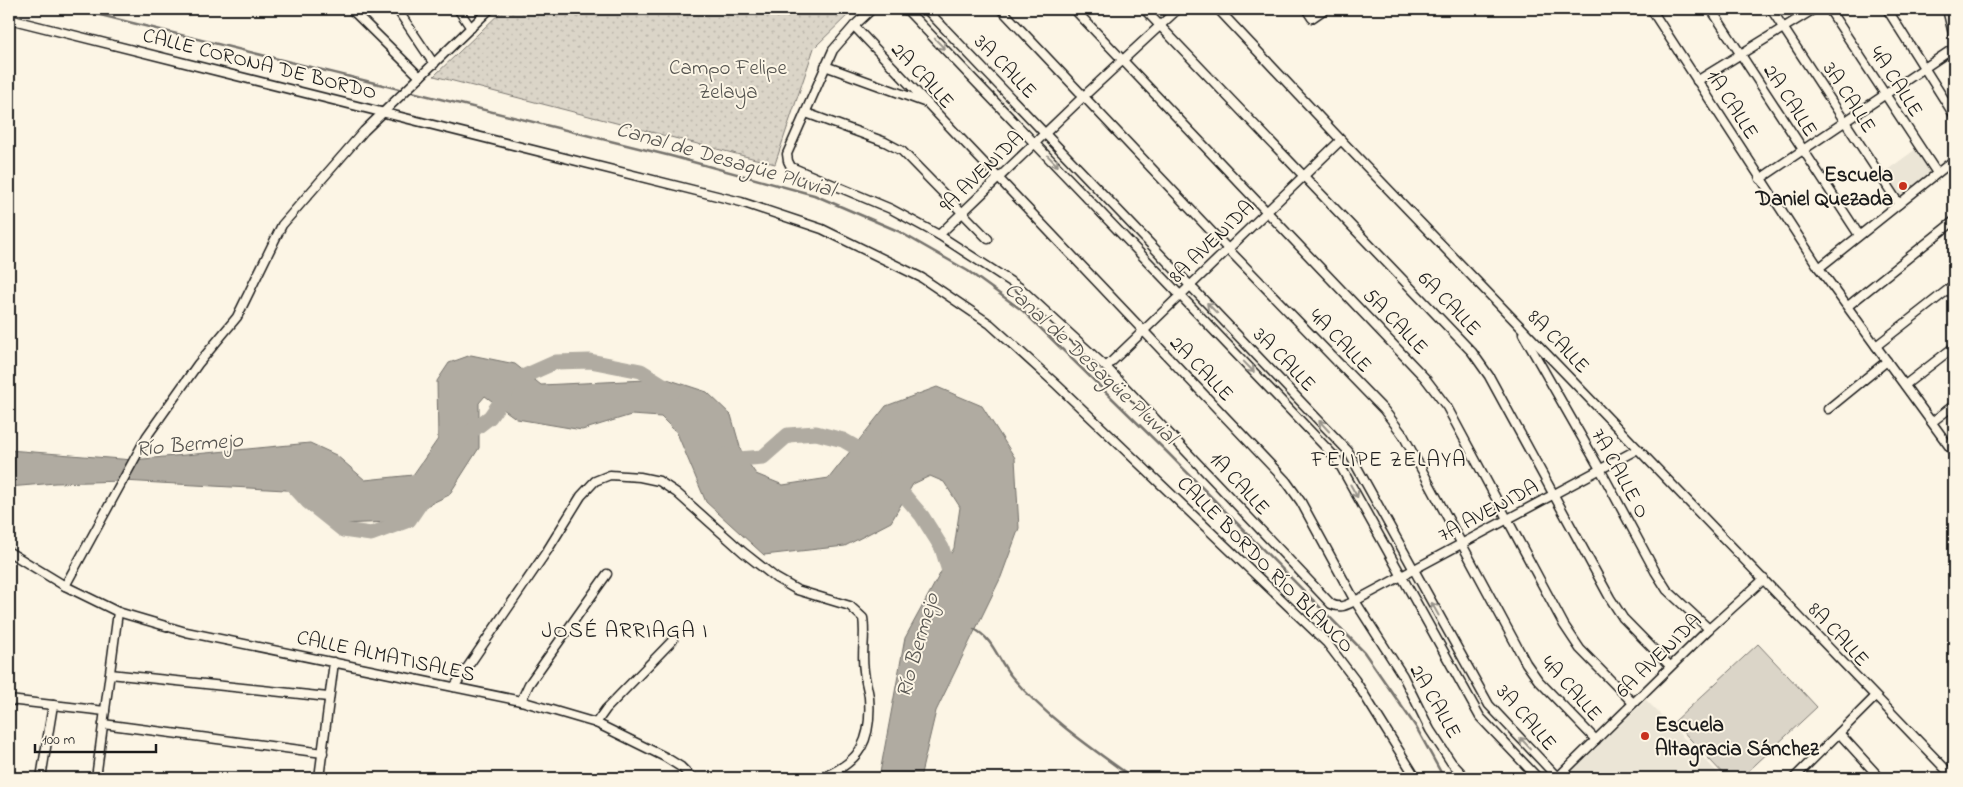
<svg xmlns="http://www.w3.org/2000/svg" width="1963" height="787" font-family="'Indie Flower',sans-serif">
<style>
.built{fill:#ebe5d6}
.park{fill:url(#park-dots);stroke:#7c7872}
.pitch{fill:#dbd5c8;stroke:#7c7872}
.water{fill:#b0aba1;stroke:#75726c}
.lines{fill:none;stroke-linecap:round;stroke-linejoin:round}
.stream{stroke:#75726c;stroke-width:2.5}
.river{stroke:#b0aba1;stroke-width:15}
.minor-casing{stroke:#1c1c1c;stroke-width:11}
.minor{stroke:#fcf5e5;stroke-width:8}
.oneway{stroke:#97938b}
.poi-dot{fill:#c8321e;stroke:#fcf5e5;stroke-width:2}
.labels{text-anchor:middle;stroke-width:4;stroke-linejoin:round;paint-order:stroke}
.street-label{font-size:21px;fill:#1c1c1c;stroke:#fcf5e5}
.park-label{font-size:21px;fill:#555450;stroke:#fcf5e5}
.poi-label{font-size:21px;font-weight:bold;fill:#1c1c1c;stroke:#fcf5e5;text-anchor:end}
.water-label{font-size:22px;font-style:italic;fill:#575551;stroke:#fcf5e5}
.neighbourhood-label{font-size:22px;letter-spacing:1px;fill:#1c1c1c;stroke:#fcf5e5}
</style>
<defs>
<pattern id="park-dots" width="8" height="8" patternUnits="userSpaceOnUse" patternTransform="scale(1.25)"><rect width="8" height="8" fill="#dbd5c8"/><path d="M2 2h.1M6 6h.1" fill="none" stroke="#bbb6ab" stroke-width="1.8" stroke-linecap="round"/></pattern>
</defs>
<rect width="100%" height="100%" fill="#fcf5e5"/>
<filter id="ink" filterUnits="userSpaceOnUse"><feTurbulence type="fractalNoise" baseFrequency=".02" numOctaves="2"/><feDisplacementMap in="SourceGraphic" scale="10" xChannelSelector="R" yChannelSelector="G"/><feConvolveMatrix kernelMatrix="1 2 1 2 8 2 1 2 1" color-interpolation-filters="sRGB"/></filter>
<g filter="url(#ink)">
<g class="built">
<polygon points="1916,149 1932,173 1899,199 1883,173"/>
<polygon points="1646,700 1723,778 1569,778 1567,776"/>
</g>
<polygon class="park" points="504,9 854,9 814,48 775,164 434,76"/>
<polygon class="pitch" points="1758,644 1817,707 1741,778 1727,778 1674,722"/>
<polygon class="water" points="471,355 515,364 541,385 667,379 707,392 731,415 742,454 756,474 783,485 829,478 886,406 937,387 982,406 1015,458 1019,528 1001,577 936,711 920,778 879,778 905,638 954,548 960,507 944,482 930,476 913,484 891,522 845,546 764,555 706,502 677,433 661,417 631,415 582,430 517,419 485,396 479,403 479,448 449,495 393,522 337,524 303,491 123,481 55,483 9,487 9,450 133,460 310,443 336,455 365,480 413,475 438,439 437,381 449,363"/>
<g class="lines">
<g class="stream">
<polyline points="76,9 403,90"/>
<polyline points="408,91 671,156 814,195 898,231 968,271 1023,311 1167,452 1364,652 1416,727 1444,778"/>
<path d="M974 629C994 639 998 661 1012 677 1047 718 1090 747 1133 778"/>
</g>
<g class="river">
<polyline points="464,437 490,417 504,397 511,382 556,362 590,361 641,371 673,391"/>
<polyline points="725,455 739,459 763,457 788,435 816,433 843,440 871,456"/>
<polyline points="285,477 308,502 343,530 371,534 409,520 426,495"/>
<polyline points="893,482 922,516 942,548 952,581"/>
</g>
<defs>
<g id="minor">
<polyline points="351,9 420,77"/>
<polyline points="397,9 434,64"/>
<polyline points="458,9 471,28"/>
<path d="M872 9 854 26 833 50 787 154 788 161 791 167 891 209 939 235 1019 287 1106 367 1331 604C1341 609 1346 605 1355 601L1638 449"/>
<polyline points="906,9 1336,458 1480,717 1538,778"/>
<polyline points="926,9 1348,451 1489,705 1558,778"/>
<polyline points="1001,9 1228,249 1384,410 1403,435 1526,663 1538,680 1596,740"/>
<polyline points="1074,9 1425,378 1447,407 1564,625 1580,649 1633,703"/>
<polyline points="1144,9 1472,352 1489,376 1610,598 1623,618 1670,666"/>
<polyline points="1218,9 1341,140 1954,778"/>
<polyline points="1306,9 1312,18 1325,9"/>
<polyline points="1651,9 1819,268 1954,453"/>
<polyline points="1711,9 1859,235"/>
<polyline points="1771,9 1899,204"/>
<polyline points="1829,9 1937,173"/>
<polyline points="1887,9 1954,115"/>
<polyline points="1947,9 1954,38"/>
<polyline points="9,19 741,202 822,229 922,278 990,324 1057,385 1327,643 1355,680 1416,778"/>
<polyline points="854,26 1286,481 1301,502 1355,601 1403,676 1430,730 1451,762 1466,778"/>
<polyline points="825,66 924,102"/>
<polyline points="1697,81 1814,9"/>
<polyline points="806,113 885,142 902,151 988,239"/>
<polyline points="1760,179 1954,48"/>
<polyline points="939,235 1084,96 1178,9"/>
<polyline points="1819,268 1954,160"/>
<polyline points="1848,306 1954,221"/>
<polyline points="1523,334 1600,469 1655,571 1667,590 1709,629"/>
<polyline points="1876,346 1954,285"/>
<polyline points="1106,367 1341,140"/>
<polyline points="1905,385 1954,347"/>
<polyline points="1828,409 1887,361"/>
<polyline points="1932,422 1954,405"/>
<polyline points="9,552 65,586 118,612 186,632 521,701 596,723 665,757 681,767 692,778"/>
<polyline points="65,586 147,436 198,364 237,317 282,225 364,131 490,9"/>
<polyline points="110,674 328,697"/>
<path d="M454 687 547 551 581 496 595 481 610 475 640 477 659 481 677 493 743 552 776 578 797 590 850 606 863 618C866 635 861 653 864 671 865 680 868 689 869 697 872 740 861 762 821 778"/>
<polyline points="9,700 105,711"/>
<polyline points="521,701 529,684 607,574"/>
<polyline points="596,723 606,709 673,640"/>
<polyline points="103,724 323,753"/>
<polyline points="1839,733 1880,778"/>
<polyline points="41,778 53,705"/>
<polyline points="96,778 118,612"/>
<polyline points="319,778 334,662"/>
<polyline points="1557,778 1709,629 1764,579"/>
<polyline points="1794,778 1875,697"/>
</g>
</defs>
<use href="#minor" class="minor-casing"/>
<use href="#minor" class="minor"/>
</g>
<defs><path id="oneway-shaft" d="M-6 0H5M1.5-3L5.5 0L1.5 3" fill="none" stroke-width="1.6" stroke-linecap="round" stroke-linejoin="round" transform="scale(1.25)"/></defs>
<g class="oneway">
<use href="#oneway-shaft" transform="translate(940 44) rotate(46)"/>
<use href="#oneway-shaft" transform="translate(1053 161) rotate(46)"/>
<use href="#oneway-shaft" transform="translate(1212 308) rotate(-134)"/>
<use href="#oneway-shaft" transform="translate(1249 367) rotate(46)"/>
<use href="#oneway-shaft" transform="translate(1324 426) rotate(-133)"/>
<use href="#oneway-shaft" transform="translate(1354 491) rotate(61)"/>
<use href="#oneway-shaft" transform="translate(1435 609) rotate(-119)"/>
<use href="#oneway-shaft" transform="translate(1525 743) rotate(-133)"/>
</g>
</g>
<g class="poi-dot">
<circle cx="1903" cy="186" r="5"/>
<circle cx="1645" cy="736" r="5"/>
</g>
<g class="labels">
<g class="street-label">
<text transform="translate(260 63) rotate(14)" y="7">CALLE CORONA DE BORDO</text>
<text transform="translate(1006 66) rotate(46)" y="7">3A CALLE</text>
<text transform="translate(923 75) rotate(47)" y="7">2A CALLE</text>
<text transform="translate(1897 81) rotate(57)" y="7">4A CALLE</text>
<text transform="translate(1850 97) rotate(57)" y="7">3A CALLE</text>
<text transform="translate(1791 100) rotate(57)" y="7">2A CALLE</text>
<text transform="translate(1733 104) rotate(57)" y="7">1A CALLE</text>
<text transform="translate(981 171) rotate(-44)" y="7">9A AVENIDA</text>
<text transform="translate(1211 241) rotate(-44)" y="7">8A AVENIDA</text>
<text transform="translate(1450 303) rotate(46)" y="7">6A CALLE</text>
<text transform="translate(1396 321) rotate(46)" y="7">5A CALLE</text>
<text transform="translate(1341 340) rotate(46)" y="7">4A CALLE</text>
<text transform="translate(1559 341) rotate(46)" y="7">8A CALLE</text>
<text transform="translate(1285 359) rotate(46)" y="7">3A CALLE</text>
<text transform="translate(1202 368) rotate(46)" y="7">2A CALLE</text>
<text transform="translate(1621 473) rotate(61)" y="7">7A CALLE O</text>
<text transform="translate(1240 483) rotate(47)" y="7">1A CALLE</text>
<text transform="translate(1488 510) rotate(-28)" y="7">7A AVENIDA</text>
<text transform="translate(1266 564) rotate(45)" y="7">CALLE BORDO RÍO BLANCO</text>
<text transform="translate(1839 634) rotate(47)" y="7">8A CALLE</text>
<text transform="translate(386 655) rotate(12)" y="7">CALLE ALMATISALES</text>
<text transform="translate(1658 655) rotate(-44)" y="7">6A AVENIDA</text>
<text transform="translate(1572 688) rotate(48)" y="7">4A CALLE</text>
<text transform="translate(1436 701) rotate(60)" y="7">2A CALLE</text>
<text transform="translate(1527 717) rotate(49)" y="7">3A CALLE</text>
</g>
<g class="park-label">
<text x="728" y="74">Campo Felipe<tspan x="728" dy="24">Zelaya</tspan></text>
</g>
<g class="poi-label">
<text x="1893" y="181">Escuela<tspan x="1893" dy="24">Daniel Quezada</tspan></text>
<text x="1655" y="731" text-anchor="start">Escuela<tspan x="1655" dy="24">Altagracia Sánchez</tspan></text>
</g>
<g class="water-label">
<text transform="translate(726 158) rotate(16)" y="8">Canal de Desagüe Pluvial</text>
<text transform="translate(1092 362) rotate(43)" y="8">Canal de Desagüe Pluvial</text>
<text transform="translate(189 443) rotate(-5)" y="8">Río Bermejo</text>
<text transform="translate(916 645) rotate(-74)" y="8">Río Bermejo</text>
</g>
<g class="neighbourhood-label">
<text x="1389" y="466">FELIPE ZELAYA</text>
<text x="625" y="637">JOSÉ ARRIAGA I</text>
</g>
</g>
<rect width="1963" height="787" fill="none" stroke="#fcf5e5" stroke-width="30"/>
<rect x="15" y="15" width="1933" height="757" fill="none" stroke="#1c1c1c" stroke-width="2" filter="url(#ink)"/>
<path d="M35 744v8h121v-8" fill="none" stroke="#1c1c1c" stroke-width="2.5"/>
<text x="42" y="744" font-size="15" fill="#1c1c1c" stroke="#fcf5e5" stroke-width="4" paint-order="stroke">100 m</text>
</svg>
